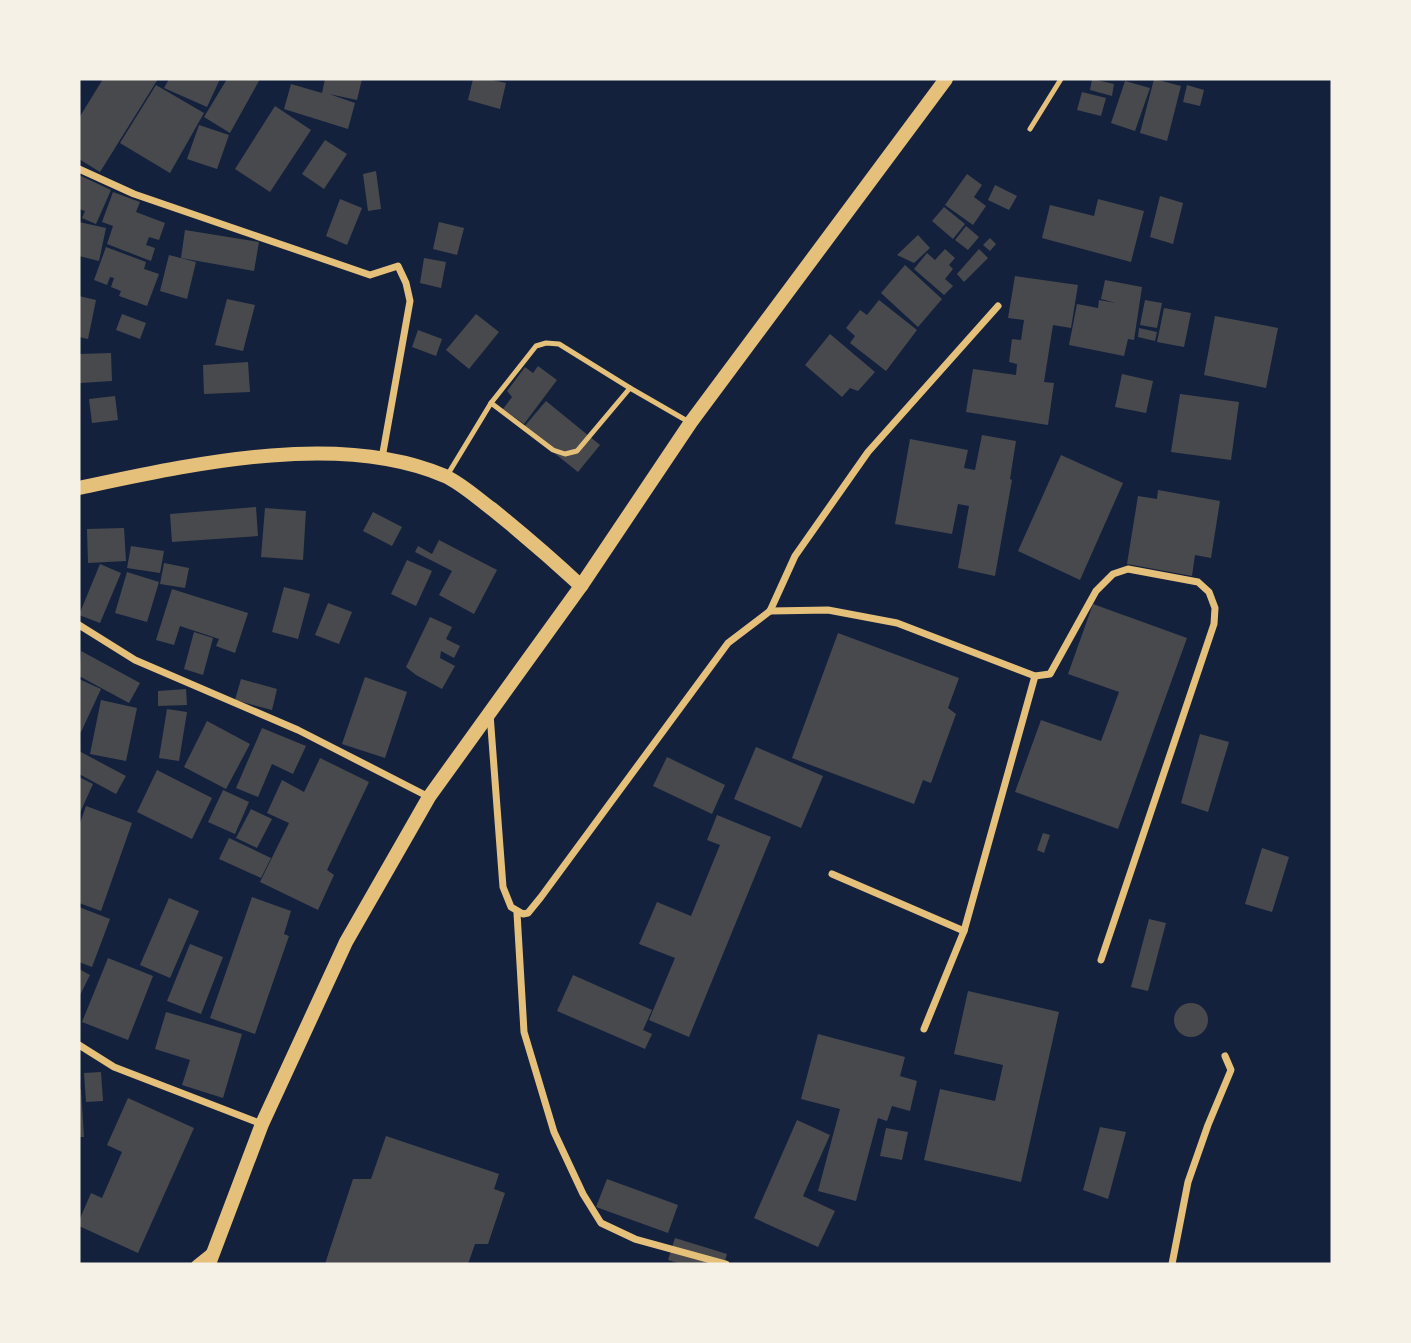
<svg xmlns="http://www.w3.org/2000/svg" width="1411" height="1343" font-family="'Work Sans',sans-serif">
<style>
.building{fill:#48494c}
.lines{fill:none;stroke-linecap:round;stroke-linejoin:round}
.service{stroke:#e5c07b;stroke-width:5}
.minor{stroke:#e5c07b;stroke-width:7}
.secondary{stroke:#e5c07b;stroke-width:14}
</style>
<rect width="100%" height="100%" fill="#14213d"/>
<g class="building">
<polygon points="103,79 158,79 100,172 79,159 79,118"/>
<polygon points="169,79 220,79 207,107 164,88"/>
<polygon points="227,79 260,79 230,133 204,117"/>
<polygon points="325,79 362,79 357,100 329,94 355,103 348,129 284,109 291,84 322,93"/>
<polygon points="473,79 487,79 506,83 500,109 468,100"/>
<polygon points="1092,79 1114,84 1112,96 1090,90"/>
<polygon points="1154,79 1181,86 1167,141 1140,133"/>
<polygon points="1125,81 1150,88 1135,131 1111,123"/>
<polygon points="156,85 204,113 170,173 120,143"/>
<polygon points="1187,85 1204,90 1200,106 1183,102"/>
<polygon points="1082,92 1106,98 1101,116 1077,110"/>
<polygon points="275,106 311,130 270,192 235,169"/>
<polygon points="199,125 229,135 217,169 187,159"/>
<polygon points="325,140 347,154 324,189 302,174"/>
<polygon points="376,171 381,209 368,211 363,174"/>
<polygon points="967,174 982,185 974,197 986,206 973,225 945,205"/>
<polygon points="79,175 111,190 96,224 82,218 85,211 79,209"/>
<polygon points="995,185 1017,196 1009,210 988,200"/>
<polygon points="113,192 140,202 136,212 165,223 159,240 149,237 146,245 155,248 151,261 107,244 113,226 102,222"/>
<polygon points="1160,196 1183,203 1173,244 1150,237"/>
<polygon points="340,199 362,208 347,245 326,236"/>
<polygon points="1098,199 1144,211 1131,262 1042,238 1050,205 1094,216"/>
<polygon points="944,207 965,224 953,239 932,221"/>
<polygon points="79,222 106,228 99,261 79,256"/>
<polygon points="439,222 464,228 457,255 433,249"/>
<polygon points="966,226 979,237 968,250 955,240"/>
<polygon points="185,230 259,242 254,271 181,258"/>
<polygon points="918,235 930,248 914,263 897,255"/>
<polygon points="990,238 996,244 990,251 983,245"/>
<polygon points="106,247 146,262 144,269 159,274 147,306 119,296 121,291 111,287 114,278 110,277 107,285 94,280"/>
<polygon points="945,249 955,258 949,265 953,269 945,279 953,286 944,295 914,269 927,253 935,260"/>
<polygon points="979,249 988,258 964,282 957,274"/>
<polygon points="169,255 196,262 187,299 160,291"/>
<polygon points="424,258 446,262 441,288 420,283"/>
<polygon points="905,265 942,299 918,327 881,293"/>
<polygon points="1015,276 1078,285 1071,328 1053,325 1044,382 1054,383 1048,425 966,412 973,369 1016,375 1017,364 1009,362 1012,339 1021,340 1024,320 1008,318"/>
<polygon points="1105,280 1142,287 1134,340 1128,339 1124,356 1069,345 1077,304 1098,308 1099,300 1116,303 1101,299"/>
<polygon points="79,296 96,300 88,339 79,337"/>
<polygon points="227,299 255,305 243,351 215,345"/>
<polygon points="879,300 917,330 886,371 850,343 855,336 846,328 860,310 867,315"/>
<polygon points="1145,300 1162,303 1157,328 1140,325"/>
<polygon points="1164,308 1191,313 1184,347 1157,342"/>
<polygon points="122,314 146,323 140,339 116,330"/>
<polygon points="476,314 499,332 469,369 446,350"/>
<polygon points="1215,316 1278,328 1266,388 1204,375"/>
<polygon points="1139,328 1157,332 1155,341 1138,337"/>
<polygon points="418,330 442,339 436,356 412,347"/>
<polygon points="830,334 875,372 858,391 850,388 842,397 805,365"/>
<polygon points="111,353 112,381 80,383 79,354"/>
<polygon points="248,362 250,392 204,394 203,365"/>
<polygon points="538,366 557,380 524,424 503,409 512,397 507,391 525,367 533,373"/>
<polygon points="1122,374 1153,381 1146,413 1115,407"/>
<polygon points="1180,394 1239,402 1231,460 1171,452"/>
<polygon points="115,396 118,420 92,423 89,399"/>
<polygon points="546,401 600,445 578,472 523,428"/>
<polygon points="982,435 1016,441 1010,479 1012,480 995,576 958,568 969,506 958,504 952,534 895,524 910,439 968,450 964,468 975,470"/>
<polygon points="1061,455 1123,483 1080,580 1018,551"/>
<polygon points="1158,490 1220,501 1211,558 1195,555 1192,576 1127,564 1138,496 1157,499"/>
<polygon points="256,507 258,536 172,542 170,514"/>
<polygon points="265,508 306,511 303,560 261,557"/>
<polygon points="373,512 402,527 392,546 363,531"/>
<polygon points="124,528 126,561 88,563 87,529"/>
<polygon points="439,540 497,570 474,614 439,595 452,571 415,552 418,546 432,554"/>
<polygon points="131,546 164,551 160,573 127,568"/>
<polygon points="407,560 432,571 416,606 391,594"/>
<polygon points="164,563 189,568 185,588 160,584"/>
<polygon points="100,564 121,573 100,623 79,615"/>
<polygon points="127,572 159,582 147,622 115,613"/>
<polygon points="284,587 310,594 298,639 272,632"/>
<polygon points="172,589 248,613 235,653 216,646 219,639 180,626 174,645 156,640"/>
<polygon points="328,603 352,612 339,644 315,635"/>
<polygon points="1093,604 1187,638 1118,829 1015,792 1041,720 1101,741 1119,692 1068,674"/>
<polygon points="430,617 452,627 446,639 460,646 454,658 441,651 440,658 455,666 442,689 416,675 406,667"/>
<polygon points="194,632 213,638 203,675 184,669"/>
<polygon points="838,633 959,678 948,708 956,714 931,783 923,780 914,804 792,758"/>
<polygon points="81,651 140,683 129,703 79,676"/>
<polygon points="365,677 407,692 385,758 342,744"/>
<polygon points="79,679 101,689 81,732 79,731"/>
<polygon points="241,679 277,689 272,710 235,700"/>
<polygon points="186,689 187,705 158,706 158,691"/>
<polygon points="101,700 137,708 126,761 90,754"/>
<polygon points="167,709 187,712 179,761 159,758"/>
<polygon points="207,721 250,744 226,789 184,767"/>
<polygon points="262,728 306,746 293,774 272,764 258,797 236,788"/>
<polygon points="1200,734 1229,742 1208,812 1181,803"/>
<polygon points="756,747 823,776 801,828 734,799"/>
<polygon points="79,751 126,776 116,794 79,774"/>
<polygon points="667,757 725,785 712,814 653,786"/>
<polygon points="320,758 369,782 327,870 334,875 318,910 260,882 289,823 267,813 282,780 304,792"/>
<polygon points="157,770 212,798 192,839 137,812"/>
<polygon points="79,777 93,784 79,815"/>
<polygon points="223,790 249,802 235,834 208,822"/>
<polygon points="86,806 132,823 101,911 79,903 79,826"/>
<polygon points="251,809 272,819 257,848 236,838"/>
<polygon points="717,815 771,837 689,1037 649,1020 675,958 639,944 657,902 691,916 720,845 707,840"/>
<polygon points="1043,833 1050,835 1044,853 1037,850"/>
<polygon points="229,838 271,858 261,878 219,859"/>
<polygon points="1262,848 1289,857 1272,912 1245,904"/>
<polygon points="252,897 291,911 284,934 289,936 255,1034 210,1018"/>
<polygon points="169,898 199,911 170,978 140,965"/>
<polygon points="79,907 110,919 92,967 79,962"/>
<polygon points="1149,919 1166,923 1148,991 1131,987"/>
<polygon points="190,944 223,957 201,1014 167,1001"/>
<polygon points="108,958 153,976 128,1040 82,1022"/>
<polygon points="79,969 90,975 79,997"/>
<polygon points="573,975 652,1010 643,1030 652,1034 645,1049 557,1011"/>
<polygon points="968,991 1059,1012 1021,1182 924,1160 940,1089 995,1101 1003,1065 954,1054"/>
<circle cx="1191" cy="1020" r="17"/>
<polygon points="166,1012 242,1034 223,1098 182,1085 190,1060 155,1049"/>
<polygon points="818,1034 905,1057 900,1076 917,1081 910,1111 892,1106 887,1121 878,1118 856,1201 818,1191 840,1109 801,1099"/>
<polygon points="101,1072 103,1101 86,1102 84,1073"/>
<polygon points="79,1089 81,1089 84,1137 79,1137"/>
<polygon points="128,1098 194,1128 138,1253 79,1226 79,1221 91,1193 102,1198 122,1152 107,1145"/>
<polygon points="797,1120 830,1135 803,1196 835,1211 818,1247 754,1218"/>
<polygon points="1100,1127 1126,1132 1108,1199 1083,1190"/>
<polygon points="886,1128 908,1132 902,1160 880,1156"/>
<polygon points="386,1136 499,1174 494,1189 505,1193 488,1244 475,1244 468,1264 325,1264 353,1179 371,1179"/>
<polygon points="607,1179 678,1205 668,1233 596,1207"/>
<polygon points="675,1238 727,1254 724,1264 681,1264 668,1260"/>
</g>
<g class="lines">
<g class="service">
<polyline points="1030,129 1061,79"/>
<polyline points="491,403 536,346 546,343 559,344 630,388"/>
<polyline points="448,474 491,403 553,450 565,454 577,451 630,388 689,422"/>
</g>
<g class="minor">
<polyline points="79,169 134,194 370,275 398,266 406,283 410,301 382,458"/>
<polyline points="770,611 828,610 897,623 1035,676 1050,674 1096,591 1113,574 1128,569 1198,582 1209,592 1215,608 1214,624 1101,960"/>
<polyline points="79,625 135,660 298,730 429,797"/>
<polyline points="490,714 503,887 511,907 523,914 528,913 541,897 728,643 770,611 795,556 868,452 998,306"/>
<polyline points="832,874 964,931"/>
<polyline points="517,913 524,1032 554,1132 583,1194 601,1223 635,1239 726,1264"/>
<polyline points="924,1029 964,931 1035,676"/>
<polyline points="79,1045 114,1067 262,1124"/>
<polyline points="195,1264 210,1252"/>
<polyline points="1172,1264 1188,1182 1208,1125 1231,1070 1225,1056"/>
</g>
<g class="secondary">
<path d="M79 488C188 465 338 430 445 476 462 484 477 498 492 509 523 534 552 559 581 586"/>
<polyline points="209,1264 262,1124 346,942 429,797 581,586 691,422 946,79"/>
</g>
</g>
<rect width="1411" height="1343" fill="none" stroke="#f6f1e7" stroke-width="161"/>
</svg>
